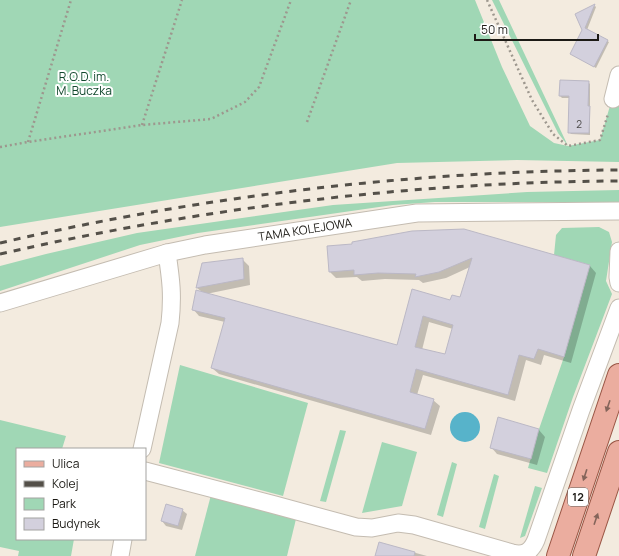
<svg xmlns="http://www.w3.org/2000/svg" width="619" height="556" font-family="Manrope,sans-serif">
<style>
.green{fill:#a0d7b5}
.water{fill:#57b3ca}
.shadow{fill:#0003;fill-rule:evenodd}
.building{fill:#d3d0dd;stroke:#bbb8c5;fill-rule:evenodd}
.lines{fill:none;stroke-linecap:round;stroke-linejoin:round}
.minor-casing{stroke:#c4bcb1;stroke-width:19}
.major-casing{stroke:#9a5645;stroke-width:24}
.path{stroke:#9d978e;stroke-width:2.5;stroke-dasharray:2 3;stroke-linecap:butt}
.minor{stroke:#fff;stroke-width:17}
.major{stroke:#ebad9f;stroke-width:22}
.rail{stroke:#545049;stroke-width:3;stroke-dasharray:7 7;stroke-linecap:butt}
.oneway{fill:#84645a}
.labels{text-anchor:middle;stroke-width:4;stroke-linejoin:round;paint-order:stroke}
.number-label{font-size:10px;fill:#4a4847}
.shield{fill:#fff;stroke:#605f5b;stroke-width:1}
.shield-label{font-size:11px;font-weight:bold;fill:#1c1a15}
.park-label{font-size:12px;fill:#13492e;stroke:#fff}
.street-label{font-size:12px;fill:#1c1a15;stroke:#fff}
</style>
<rect width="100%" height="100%" fill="#f3ebdf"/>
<g class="green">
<polygon points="0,0 475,0 502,67 530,126 554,143 568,146 558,133 492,0 499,0 568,146 600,140 619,75 619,162 517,160 397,163 0,227"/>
<polygon points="619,190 619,202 435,202 393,205 198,233 140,245 0,291 0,266 46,254 137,233 333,205 527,192"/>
<polygon points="599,227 609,232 612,242 606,281 612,294 573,397 547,473 528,468 539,429 564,357 590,265 554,255 556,235 562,228"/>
<polygon points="180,365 308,403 283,496 159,463"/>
<polygon points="0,420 66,436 62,449 17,449 17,539 74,539 71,556 18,556 19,551 0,547"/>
<polygon points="340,430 346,431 326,502 320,501"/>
<polygon points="382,442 417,452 402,506 362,513"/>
<polygon points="452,462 457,464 443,517 437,515"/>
<polygon points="494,474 499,476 485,529 479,527"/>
<polygon points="535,486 542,488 525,536 520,538"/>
<polygon points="211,495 296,519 287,556 195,556"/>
</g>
<circle class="water" cx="465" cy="427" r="15"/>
<g class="shadow">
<polygon points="595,6 596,7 587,30 609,42 596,68 571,54 583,30 576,14"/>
<polygon points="588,82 590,84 590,135 571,134 569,132 570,98 562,98 560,96"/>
<path d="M328 247 590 266 596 273 571 363 544 355 541 365 526 360 515 401 423 375 417 395 433 400 440 406 431 435 219 374 212 368 225 322 199 316 193 309 202 292 197 288 243 260 249 266 250 285 206 294 397 346 413 291 451 301 461 299 470 267 446 278 423 283 419 280 385 279 362 281 357 277 336 278 330 272ZM429 322 453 329 446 356 422 350Z"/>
<polygon points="499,419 539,430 545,437 537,465 497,454 491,447"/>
<polygon points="182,510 187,514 182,530 166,526 162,521"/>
<polygon points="379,543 427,556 376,556"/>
</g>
<g class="building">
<polygon points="595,4 585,28 608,40 594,67 570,54 582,30 575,14"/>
<polygon points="560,80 589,81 588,106 590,106 589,133 568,133 569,96 559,96"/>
<path d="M464 229 590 265 564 357 538 349 534 359 519 355 508 395 416 369 410 392 434 399 425 429 211 368 225 318 192 310 196 290 397 345 412 289 450 300 452 295 460 297 472 258 439 272 415 277 416 274 378 273 354 275V270L329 272 327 246 352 244V242L412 231ZM423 316 453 325 445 354 415 347Z"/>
<polygon points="243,258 244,279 196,288 202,263"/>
<polygon points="498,417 539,429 531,459 490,448"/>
<polygon points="166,504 183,509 178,526 161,521"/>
<polygon points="379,542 415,552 414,556 375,556"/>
</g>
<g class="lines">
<defs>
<g id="minor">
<polyline points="613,99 619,75"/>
<polyline points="619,251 618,277 619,283"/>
<polyline points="0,303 167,253 205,245 417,213 619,211"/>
<path d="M142 449 170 323C173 295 171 280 167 253"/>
<path d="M145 471 275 505 356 527 372 528 398 523 414 525 512 553C524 556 531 552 536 540L581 410 619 308"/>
<polyline points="120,556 123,539"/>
</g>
<g id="major">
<polyline points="558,556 619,375"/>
<polyline points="584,556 619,452"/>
</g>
</defs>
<use href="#minor" class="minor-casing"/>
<use href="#major" class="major-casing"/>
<g class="path">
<polyline points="487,0 532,100 553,134 568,146 600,140 608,114"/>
<polyline points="307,122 351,0"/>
<polyline points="142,125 182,0"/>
<polyline points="28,142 71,0"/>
<polyline points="0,147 28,142 142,125 211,119 245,102 259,87 291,0"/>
</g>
<use href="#minor" class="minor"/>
<use href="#major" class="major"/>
<g class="rail">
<path d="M0 243C202 196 411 171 619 170"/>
<path d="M0 254C202 208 411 182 619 181"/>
</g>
</g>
<defs><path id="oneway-solid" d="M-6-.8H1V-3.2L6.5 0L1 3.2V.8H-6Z"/></defs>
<g class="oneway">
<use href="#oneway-solid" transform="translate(608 406) rotate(109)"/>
<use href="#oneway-solid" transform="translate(585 475) rotate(108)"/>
<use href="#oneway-solid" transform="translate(596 519) rotate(-71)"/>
</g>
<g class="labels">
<g class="number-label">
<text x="579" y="128">2</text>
</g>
<rect class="shield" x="568" y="488" width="20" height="18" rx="3"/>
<g class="shield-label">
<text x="578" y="501">12</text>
</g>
<g class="park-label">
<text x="84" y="81">R.O.D. im.<tspan x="84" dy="14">M. Buczka</tspan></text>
</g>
<g class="street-label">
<text transform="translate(305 230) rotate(-9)" y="4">TAMA KOLEJOWA</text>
</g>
</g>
<rect x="16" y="448" width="130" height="92" fill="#ffffff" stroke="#a4a3a1"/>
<rect x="24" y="461" width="20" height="6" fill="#ebad9f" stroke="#a4a3a1"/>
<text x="52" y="468" font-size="12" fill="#1c1a15">Ulica</text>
<rect x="24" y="481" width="20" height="6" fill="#545049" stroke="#a4a3a1"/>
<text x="52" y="488" font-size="12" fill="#1c1a15">Kolej</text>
<rect x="24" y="498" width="20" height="12" fill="#a0d7b5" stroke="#a4a3a1"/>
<text x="52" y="508" font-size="12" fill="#1c1a15">Park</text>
<rect x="24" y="518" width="20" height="12" fill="#d3d0dd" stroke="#a4a3a1"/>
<text x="52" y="528" font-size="12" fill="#1c1a15">Budynek</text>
<path d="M475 34v6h123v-6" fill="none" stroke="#1c1a15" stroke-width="2"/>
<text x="481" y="34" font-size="12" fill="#1c1a15" stroke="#ffffff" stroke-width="3" paint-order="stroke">50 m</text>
</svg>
